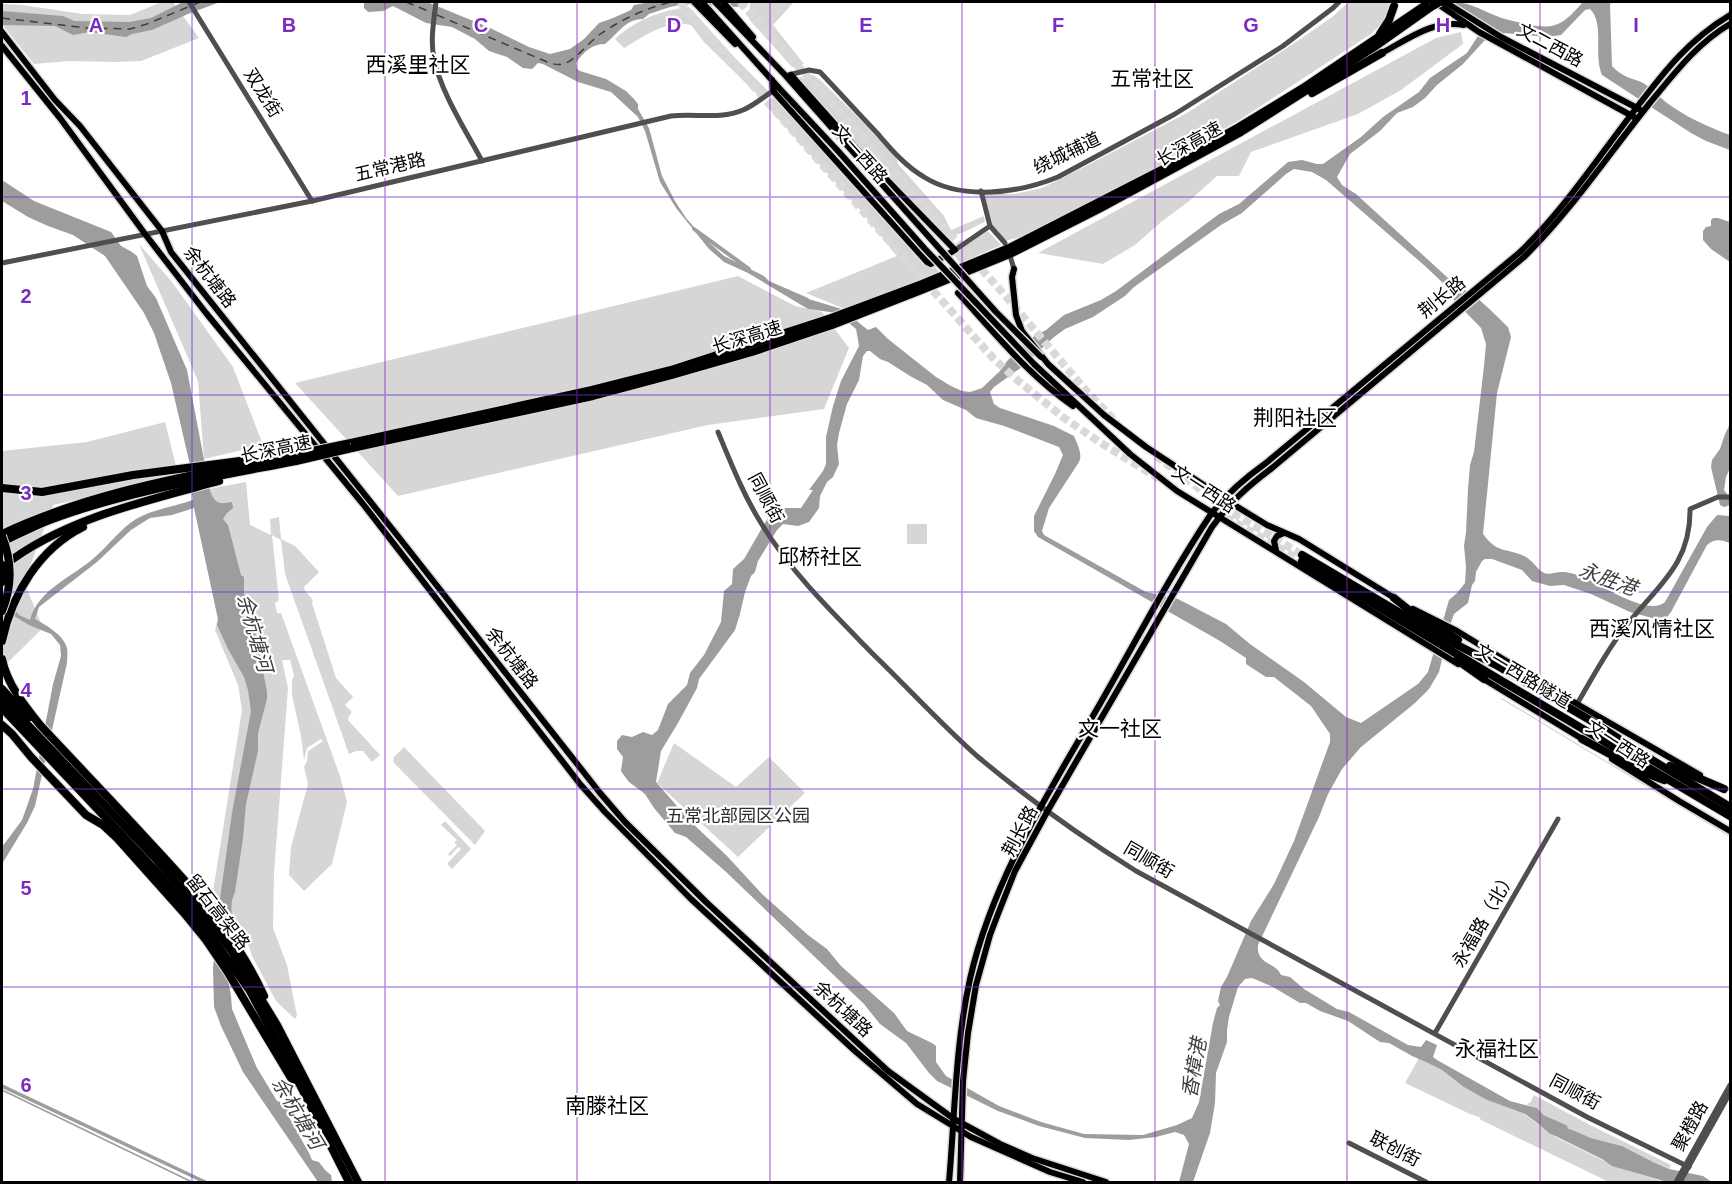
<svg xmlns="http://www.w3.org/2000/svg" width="1732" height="1184" font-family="Arial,'Noto Sans SC',sans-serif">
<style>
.green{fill:#d6d6d6}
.water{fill:#9d9d9d;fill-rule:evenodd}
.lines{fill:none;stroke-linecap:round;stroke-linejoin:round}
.stream{stroke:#9d9d9d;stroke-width:1.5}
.canal{stroke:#9d9d9d;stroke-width:4}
.river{stroke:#9d9d9d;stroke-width:7}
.ferry{stroke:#3e3e3e;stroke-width:1.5;stroke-dasharray:8 6;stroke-linecap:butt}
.highway-tunnel{stroke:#d9d9d9;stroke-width:8;stroke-dasharray:8 4;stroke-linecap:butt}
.major-casing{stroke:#dbdbdb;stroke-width:9}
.highway-casing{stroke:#dbdbdb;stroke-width:10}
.minor{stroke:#4f4f4f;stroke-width:5}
.major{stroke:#000;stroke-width:6}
.highway{stroke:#000;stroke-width:8}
.major-bridge-casing{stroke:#dbdbdb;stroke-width:9;stroke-linecap:butt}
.highway-bridge-casing{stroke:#dbdbdb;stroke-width:10;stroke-linecap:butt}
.major-bridge{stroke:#000;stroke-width:6}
.highway-bridge{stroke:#000;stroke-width:8}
.grid{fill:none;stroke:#7b2cbf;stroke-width:1.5;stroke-opacity:0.55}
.labels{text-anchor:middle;stroke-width:4.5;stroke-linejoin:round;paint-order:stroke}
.street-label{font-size:18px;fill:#000;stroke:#fff}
.park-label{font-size:18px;fill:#2d2d2d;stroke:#fff}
.water-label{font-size:20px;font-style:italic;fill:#3e3e3e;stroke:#fff}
.quarter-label{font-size:21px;fill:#000;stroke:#fff}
.grid-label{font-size:20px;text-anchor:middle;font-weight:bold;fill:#7b2cbf;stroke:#fff;stroke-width:4.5;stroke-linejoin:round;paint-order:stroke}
</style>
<rect width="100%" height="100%" fill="#fff"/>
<g class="green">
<polygon points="162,2 173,2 199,38 141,61 115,62 69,61 34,64 2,24 2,4 22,5 83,14 130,15"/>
<polygon points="754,2 794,2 773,25 804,64 792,67 749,19 750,3"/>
<polygon points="1349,2 1390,2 1383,22 1371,34 1238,121 1165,163 1097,199 1020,237 1005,241 992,225 984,194 1015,194 1042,188 1084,167 1187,113 1299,40 1332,17"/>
<path d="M689 7 737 60 769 92 759 96 704 42 691 25C666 20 645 36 624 48L615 39C635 20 662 10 689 7Z"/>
<polygon points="1461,32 1463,44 1401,90 1358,114 1251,152 1239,176 1217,176 1188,202 1161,222 1135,245 1103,264 1038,253 1436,38"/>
<path d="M813 75 820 80 850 109 896 157 898 164 944 216 951 230 984 216 985 222C973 227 958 237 945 237 896 183 846 132 798 78L801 77 804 79Z"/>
<polygon points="773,97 926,264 935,267 939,272 845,309 806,293 897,256 861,211 765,104"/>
<polygon points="988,231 1001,245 960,263 953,254"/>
<polygon points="139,244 172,282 233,367 263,445 204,459 198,381"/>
<polygon points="738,276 795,306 822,312 849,348 824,409 708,425 398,496 295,383"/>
<polygon points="165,422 179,478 53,505 24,582 43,628 2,668 2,451 87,442"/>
<polygon points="246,482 250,525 271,535 270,519 279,517 281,539 295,546 319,572 304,587 305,591 313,600 312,603 336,678 353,697 345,705 352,712 349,716 348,720 380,755 372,762 363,751 356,751 349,754 285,574 281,540 272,535 279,600 275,603 277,613 281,613 340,776 347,802 332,864 304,891 289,875 291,847 308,784 304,767 307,761 308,751 323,741 321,739 307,748 304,760 301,736 292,695 292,681 294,675 290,660 282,660 288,688 274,874 273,928 287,965 297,1016 295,1019 276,1001 253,958 243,931 211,904 242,710 238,685 215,630 218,619 192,492"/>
<rect x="907" y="524" width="20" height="20"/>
<polygon points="1502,698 1730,836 1730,837 1501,699"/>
<polygon points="674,743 736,787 769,757 805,793 738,857 657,783"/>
<polygon points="404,747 485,831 475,845 395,764 393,761 394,757"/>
<polygon points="445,821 471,849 452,869 447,864 461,849 458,847 450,856 448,854 457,845 454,842 457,840 441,825"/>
<polygon points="1419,1058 1442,1070 1487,1100 1524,1114 1557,1138 1617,1167 1661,1181 1657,1182 1609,1182 1481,1120 1479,1117 1470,1114 1405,1083"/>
<polygon points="1534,1095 1590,1125 1671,1165 1669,1169 1653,1162 1622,1146 1591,1138 1556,1125 1550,1122 1537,1108 1527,1105 1528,1103 1530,1103"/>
</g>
<g class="water">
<polygon points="183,2 220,2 188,14 152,30 132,34 126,37 90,32 73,35 55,26 2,25 2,11 63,16 74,21 129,22 151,18"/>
<path d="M364 2H427L488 27 529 47 550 54 570 49 584 39 599 23 613 18 631 10 634 5 651 2H751L738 7 685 4 670 7 649 14 643 19C625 19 618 34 605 44 592 44 583 52 576 63L577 69 580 71 606 79 626 91 634 99 638 104V109L649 128 662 176 675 201 686 218 700 234 724 256 764 276 769 281 808 298 813 304 844 311 868 330 876 327 888 339 936 377 951 386 962 391 970 392 982 388 1001 370 1007 361 1022 346 1033 337 1046 330 1064 315 1101 300 1116 291 1219 214 1239 204 1288 162 1302 160 1317 164H1323L1361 137 1383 117 1419 92 1430 78 1467 53 1483 28 1450 2C1469 2 1477 8 1494 15 1503 19 1513 21 1522 23 1554 31 1562 26 1583 2H1611L1610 5 1612 66C1623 77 1628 77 1641 82 1650 86 1659 97 1667 103 1686 117 1708 127 1730 135V150L1706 141 1691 133 1602 75C1593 54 1605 24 1590 9L1585 10 1561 35 1547 37 1504 33 1493 36 1484 41 1463 64 1437 85 1425 98 1413 107 1397 113 1380 131 1350 154 1337 177 1342 185 1356 194 1459 288C1476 293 1495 315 1508 327L1511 337 1497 393 1483 534C1498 555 1507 547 1526 557 1533 561 1537 569 1544 573 1549 575 1556 572 1562 572 1567 572 1575 574 1580 576 1598 582 1648 618 1665 602L1707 527 1717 515 1730 516V543C1721 540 1715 538 1707 545L1671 612 1667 617 1652 618 1630 612 1591 594 1564 585 1550 586 1532 581 1522 570 1492 559H1485L1482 561 1476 572 1475 581 1472 585 1468 603 1454 614 1450 625 1439 672 1429 689 1415 703 1361 747 1342 769 1328 794 1319 817 1258 945C1256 965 1276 962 1281 975L1290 977 1304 989 1337 1009 1349 1012 1408 1045 1421 1047 1426 1040 1437 1045 1433 1057 1437 1060 1510 1101 1537 1108 1550 1122 1556 1125 1572 1130 1591 1138 1622 1146 1653 1162 1669 1169 1703 1176 1712 1182H1667L1612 1166 1602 1159 1549 1133 1536 1122 1525 1114 1487 1100 1464 1087 1442 1070 1426 1062 1412 1056 1389 1043 1380 1042 1348 1021 1320 1011 1306 1003H1300L1273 987 1252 978 1245 979 1238 987 1229 1017 1227 1030V1042L1216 1073 1215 1103 1210 1133 1193 1182H1179L1189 1144 1184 1135 1175 1132 1156 1137 1129 1140 1085 1138 1039 1126 998 1111 937 1081 929 1073 906 1043 880 1024 864 1004 725 871 686 837 675 833 654 808 645 794 629 782 623 774 621 771 623 757 617 749V741L622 735 632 737 643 732 652 735 658 730 668 704 687 685 690 673 704 655 721 622 724 591 732 584 733 569 744 559 769 516 778 508H801L813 490H809L823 471 826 464V437L833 406 841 381 859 346 856 329 837 313 808 309 748 273 724 262 709 249 676 208 660 182 645 131 638 117 611 92 578 82 543 64 538 63 532 69 523 68 507 57 489 51 475 39 452 27 426 23 393 6 383 11 368 12 364 8ZM1294 169 1312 172 1326 180 1425 266 1444 284 1452 298 1481 328 1486 344 1484 366 1474 452 1470 465 1468 489 1466 532 1464 546 1466 567 1465 583 1457 593 1449 600 1428 672 1418 684 1361 723 1346 717 1304 682 1250 644 1226 624 1178 599 1146 592 1044 535 1042 531 1049 508 1079 462C1083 454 1077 444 1074 436L1054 426 1000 408 994 404 990 392 994 387 1022 367 1054 337 1065 329 1093 317 1125 296 1134 287 1221 225 1242 213 1286 174ZM867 351H870L880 359 888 362 910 376 927 385 943 400 966 410 976 418 1004 426 1059 447 1063 455 1055 474 1034 516V531L1038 537 1220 641 1246 658V664L1266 677H1274L1311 706 1330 734V742L1294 841 1274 884 1251 921 1227 977 1221 987 1218 1001 1220 1005 1217 1008 1213 1023 1199 1102 1192 1118 1177 1125 1143 1135 1084 1134 1041 1122 999 1106 946 1076 936 1062V1046L932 1043 907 1031 894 1013 841 966 827 949 808 935 762 894 727 856 690 821 656 782 661 751 678 723 697 688 699 679 735 630 740 614 745 592 751 576 755 572 758 561 777 530 783 524 798 526 809 522 819 508 820 496 827 482 833 477 839 464 837 445 839 433 847 404 859 380 863 356Z"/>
<path d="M2 180 34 201 111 232 121 246 132 252 137 256 147 286 156 298 187 370 210 491C216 505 219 504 232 502L233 508 227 513 223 519 228 525 241 575 244 577V594L250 605 248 607 257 639 267 692V699L258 733V751L246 804 243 838 235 892C228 907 233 916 235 933L229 938 225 947 224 957 231 996 232 1009 257 1068 277 1101 284 1103 291 1101 293 1103 289 1113 290 1119 309 1153 312 1160 319 1162 325 1170 331 1175 332 1182H318L243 1072 221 1026 214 1007 213 968 219 906 232 813 251 711 248 690 244 677 228 649 217 625 218 619 194 508 172 515 150 518 131 530 97 562 39 607 35 619C47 626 63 634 67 648 68 652 67 659 67 663L35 806 27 823 2 864V847L22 820 33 789 53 684 61 656 60 645 51 634 29 625 14 616 2 605V595L19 615 30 620C38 589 73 577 95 557 109 545 120 529 136 519 153 509 174 507 193 500L190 465 171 383 154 333 144 313 105 256 73 235 48 226 28 217 2 201Z"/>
<polygon points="1713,218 1718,218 1730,222 1730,262 1711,249 1703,240 1703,231 1706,227 1711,226 1711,220"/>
<polygon points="1730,424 1730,468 1726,477 1724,490 1730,498 1730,505 1724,507 1720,505 1711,467 1712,460 1720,449 1725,434"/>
<polygon points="2,1084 209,1182 201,1182 2,1088"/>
</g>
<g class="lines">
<polyline class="stream" points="2,1090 192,1182"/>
<g class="canal">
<polyline points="694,229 749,269"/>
<polyline points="808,301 841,311"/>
</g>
<polyline class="river" points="1541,1118 1564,1128"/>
<g class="ferry">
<polyline points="406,2 433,13"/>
<path d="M437 15 540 59C547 62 555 66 563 64 575 61 588 43 599 35 620 20 646 8 671 2"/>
<polyline points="2,18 87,28 130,29 147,24 200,2"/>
</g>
<g class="highway-tunnel">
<polyline points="680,2 896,249 993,358 1016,379 1064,418 1101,443 1161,480"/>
<polyline points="740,2 1003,293 1088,393 1117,423"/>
<polyline points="1156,456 1225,508 1302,555"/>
<polyline points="1215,511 1302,561"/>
</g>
<defs>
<g id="major">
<polyline points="694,2 735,44"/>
<polyline points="702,2 779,88 838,151"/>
<polyline points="715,2 785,75 846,144"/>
<polyline points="723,2 753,37"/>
<polyline points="1435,2 1479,32 1634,117"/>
<polyline points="1445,2 1501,37 1639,109"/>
<polyline points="2,32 55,100 80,126 162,231 171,252 401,540 600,793 625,822 706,902 888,1071 954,1119 1000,1144 1032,1158 1106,1182"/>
<polyline points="2,46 60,118 145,234 206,313 363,504 580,784 605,812 691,899 855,1051 917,1104 971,1137 1050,1172 1083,1182"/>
<path d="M1382 53C1408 39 1434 19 1464 25"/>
<polyline points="772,80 773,91 927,262 931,264 955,250 857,149 791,75"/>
<polyline points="1014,269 1012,277 1016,315 1022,331 1048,364 1104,415 1146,447 1231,503 1267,525 1299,539 1396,599"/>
<path d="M958 293C994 332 1029 376 1073 406"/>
<polyline points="1034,364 1130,454 1177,491 1458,664"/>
<polyline points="1276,550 1274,541 1277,536 1284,533"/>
<polyline points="1413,609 1457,631 1577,704 1700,775"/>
<polyline points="1482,678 1584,740"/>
<polyline points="1612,759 1679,801 1730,831"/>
<path d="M949 1182C955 1115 955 1046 970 979 993 878 1050 791 1101 702 1137 639 1171 574 1211 514 1227 493 1245 478 1266 463L1519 253C1563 211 1597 159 1634 111 1664 72 1687 41 1730 15"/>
<path d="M960 1182 963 1081 968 1033 976 985 990 935 998 914 1015 871 1047 812 1212 527C1231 501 1247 487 1272 468L1524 257C1571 211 1608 155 1649 104 1674 74 1696 44 1730 24"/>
</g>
<g id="highway">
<polyline points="1380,34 1389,20 1394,6"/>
<polyline points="1312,93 1382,53"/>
<polyline points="346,444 592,390 671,370 831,318 922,284 1009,248 1169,166 1239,127 1303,88 1430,2"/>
<polyline points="352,448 593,396 672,375 752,352 832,325 924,289 1012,253 1099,209 1241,132 1373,48 1431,7"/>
<polyline points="2,488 42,492 133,475 240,461"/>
<path d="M2 534C93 491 194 475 293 455"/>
<path d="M2 542C17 535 32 527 47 521 126 491 214 477 296 461"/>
<polyline points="1302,555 1434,633 1498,666 1595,723 1642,754 1730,807"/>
<polyline points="1302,561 1500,680 1730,816"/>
<path d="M5 565C63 519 149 500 219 481"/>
<polyline points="1394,598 1409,610 1458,640"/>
<path d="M2 641C12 594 39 549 83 527"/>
<path d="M2 659C7 684 24 705 40 725 79 767 118 807 156 849 197 893 239 940 264 996"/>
<polyline points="1457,660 1484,679"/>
<polyline points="2,689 19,708 30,717"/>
<polyline points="2,698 154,857 207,918 231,950 277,1025 358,1182"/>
<polyline points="2,708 155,870 202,923 250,991 295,1075 349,1182"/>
<polyline points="2,725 12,734 31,757 86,815 103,825 117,838 184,913 206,940 227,971 294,1083"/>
<polyline points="1582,739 1645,773 1664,780"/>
<polyline points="1670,766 1724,789"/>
</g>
</defs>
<use href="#major" class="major-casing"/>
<use href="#highway" class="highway-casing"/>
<g class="minor">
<polyline points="189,2 312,201"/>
<path d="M436 2C434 20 430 40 434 58 440 91 466 131 482 161"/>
<path d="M788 75 809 70 820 72C839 92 858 113 877 133 891 149 905 166 924 177 962 201 1019 193 1058 177L1175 114 1283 46 1333 8 1339 2"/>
<polyline points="981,191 990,226 1005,243"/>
<polyline points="955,250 990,226"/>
<polyline points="1011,259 1014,269"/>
<path d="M2 263 312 201 671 116C695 113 720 120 743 110 755 105 764 96 775 90"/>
<path d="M718 432C731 463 743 494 761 523 792 574 835 615 876 657 910 690 942 725 977 756 1027 798 1080 836 1136 871L1587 1117 1689 1167"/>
<path d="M1577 704C1592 679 1605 653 1623 630 1654 588 1691 567 1690 509L1718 497H1730"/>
<polyline points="1435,1033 1558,819"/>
<polyline points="1349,1143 1426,1182"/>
<polyline points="1676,1182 1730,1085"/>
<polyline points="1680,1182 1730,1093"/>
</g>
<use href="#major" class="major"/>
<use href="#highway" class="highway"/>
<defs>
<g id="major-bridge">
<polyline points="846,144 996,312 1041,357"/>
<polyline points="838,151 925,249 1034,364"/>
</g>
<g id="highway-bridge">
<polyline points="1431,7 1440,2"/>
<polyline points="293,455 346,444"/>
<polyline points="296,461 352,448"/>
<path d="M2 536C12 561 12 587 2 611"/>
<polyline points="2,565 2,582"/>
</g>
</defs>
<use href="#major-bridge" class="major-bridge-casing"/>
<use href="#highway-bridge" class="highway-bridge-casing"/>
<use href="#major-bridge" class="major-bridge"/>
<use href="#highway-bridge" class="highway-bridge"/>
</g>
<path class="grid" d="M192 2V1182M385 2V1182M577 2V1182M770 2V1182M962 2V1182M1155 2V1182M1347 2V1182M1540 2V1182M2 197H1730M2 395H1730M2 592H1730M2 789H1730M2 987H1730"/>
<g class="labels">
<g class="street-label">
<text transform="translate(1550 45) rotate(28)" y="6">文二西路</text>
<text transform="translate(263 93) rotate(58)" y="6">双龙街</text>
<text transform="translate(1189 144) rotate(-29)" y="6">长深高速</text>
<text transform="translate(1067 153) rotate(-26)" y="6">绕城辅道</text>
<text transform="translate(860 154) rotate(48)" y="6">文一西路</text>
<text transform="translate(390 167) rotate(-13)" y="6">五常港路</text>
<text transform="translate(210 277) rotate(52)" y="6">余杭塘路</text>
<text transform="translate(1442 297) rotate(-39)" y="6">荆长路</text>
<text transform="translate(747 337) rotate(-17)" y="6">长深高速</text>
<text transform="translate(276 449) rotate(-12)" y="6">长深高速</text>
<text transform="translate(1204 489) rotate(33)" y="6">文一西路</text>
<text transform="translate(766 498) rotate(62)" y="6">同顺街</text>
<text transform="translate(512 658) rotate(52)" y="6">余杭塘路</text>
<text transform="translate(1523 676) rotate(31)" y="6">文一西路隧道</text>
<text transform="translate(1618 744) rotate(33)" y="6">文一西路</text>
<text transform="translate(1020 831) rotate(-62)" y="6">荆长路</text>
<text transform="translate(1149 860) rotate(30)" y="6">同顺街</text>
<text transform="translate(218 912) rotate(52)" y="6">留石高架路</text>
<text transform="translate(1484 919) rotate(-60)" y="6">永福路（北）</text>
<text transform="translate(843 1009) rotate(43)" y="6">余杭塘路</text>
<text transform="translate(1575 1092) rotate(28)" y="6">同顺街</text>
<text transform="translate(1690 1126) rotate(-61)" y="6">聚橙路</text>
<text transform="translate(1395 1149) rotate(27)" y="6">联创街</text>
</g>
<g class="park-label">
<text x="738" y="822">五常北部园区公园</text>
</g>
<g class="water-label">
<text transform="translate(1608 579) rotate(20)" y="7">永胜港</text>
<text transform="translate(255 633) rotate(74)" y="7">余杭塘河</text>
<text transform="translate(1194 1068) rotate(-80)" y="7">香樟港</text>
<text transform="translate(298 1113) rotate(59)" y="7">余杭塘河</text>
</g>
<g class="quarter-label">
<text x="418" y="72">西溪里社区</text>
<text x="1152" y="86">五常社区</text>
<text x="1295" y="425">荆阳社区</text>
<text x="820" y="564">邱桥社区</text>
<text x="1652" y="636">西溪风情社区</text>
<text x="1120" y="736">文一社区</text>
<text x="1497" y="1056">永福社区</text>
<text x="607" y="1113">南滕社区</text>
</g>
</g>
<g class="grid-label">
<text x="96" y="32">A</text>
<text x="289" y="32">B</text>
<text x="481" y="32">C</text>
<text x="674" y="32">D</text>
<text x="866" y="32">E</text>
<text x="1058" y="32">F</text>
<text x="1251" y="32">G</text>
<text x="1443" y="32">H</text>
<text x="1636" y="32">I</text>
<text x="26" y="105">1</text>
<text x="26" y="303">2</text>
<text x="26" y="500">3</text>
<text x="26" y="697">4</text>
<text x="26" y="895">5</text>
<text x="26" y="1092">6</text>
</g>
<rect width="1732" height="1184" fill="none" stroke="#000000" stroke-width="6"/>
</svg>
